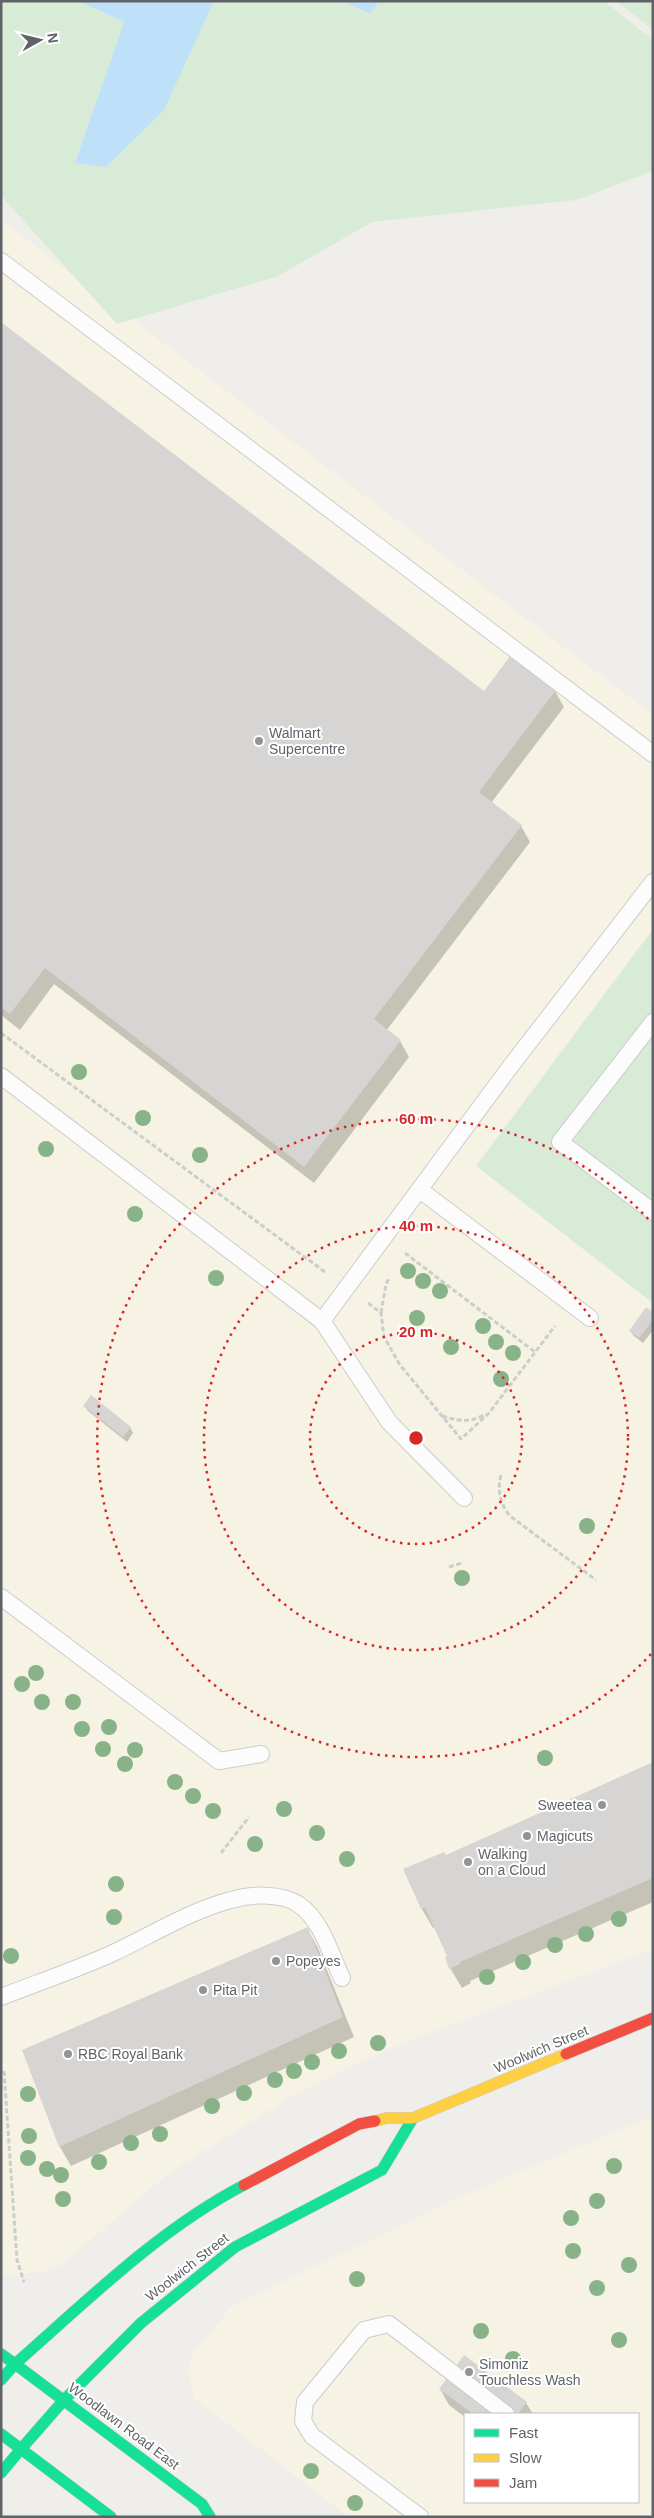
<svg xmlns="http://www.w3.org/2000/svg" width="654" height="2518" font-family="Helvetica,sans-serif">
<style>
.commercial{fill:#f7f3e4;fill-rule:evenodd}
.green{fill:#d8ebd6}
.water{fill:#bfe0f9}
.shadow{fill:#0003}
.building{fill:#d6d5d3}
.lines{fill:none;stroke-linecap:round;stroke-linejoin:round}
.lane-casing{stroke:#cbcccc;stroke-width:18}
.fast-casing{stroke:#cacacb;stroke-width:12}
.slow-casing{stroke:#cacacb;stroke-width:12}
.jam-casing{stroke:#cacacb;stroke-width:12}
.path{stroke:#cacfcc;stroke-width:3;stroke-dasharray:5 2.5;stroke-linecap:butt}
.lane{stroke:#fdfcfc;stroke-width:16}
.fast{stroke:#16e098;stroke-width:11}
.slow{stroke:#ffcf43;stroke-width:11}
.jam{stroke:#f24e42;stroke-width:11}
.tree{fill:#88b388}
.ring{fill:none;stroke:#d62828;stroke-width:2.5;stroke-dasharray:2.5 5}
.poi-dot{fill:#919496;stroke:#fff;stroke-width:2}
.labels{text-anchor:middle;stroke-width:4;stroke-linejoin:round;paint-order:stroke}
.poi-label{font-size:14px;fill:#5f6368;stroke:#fff;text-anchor:start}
.street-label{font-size:14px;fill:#5f6368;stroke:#fff}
.centre{fill:#d62828;stroke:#fff;stroke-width:2.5}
.ring-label{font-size:15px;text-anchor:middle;font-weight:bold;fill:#d62828;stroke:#fff;stroke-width:4;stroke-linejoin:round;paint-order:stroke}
</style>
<rect width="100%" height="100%" fill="#efeeea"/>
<g class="commercial">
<polygon points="1,220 653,715 653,929 477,1166 653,1303 653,1949 405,2042 344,2070 284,2101 169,2173 59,2266 45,2271 13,2276 1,2274"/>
<path d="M653 2116V2517H349L194 2398 188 2370 191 2356 231 2307 462 2196ZM465 2414H638V2502H465Z"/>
</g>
<g class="green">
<polygon points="1,1 79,1 124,22 75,163 106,167 164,109 214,1 344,1 370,14 379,1 604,1 653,40 653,171 576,200 372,222 278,276 117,324 4,199 1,193"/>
<polygon points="616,1 653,1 653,30"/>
<polygon points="653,929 653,1303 476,1166"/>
</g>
<g class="water">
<polygon points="79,1 214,1 164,110 106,167 75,163 124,22"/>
<polygon points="344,1 379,1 370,14"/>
</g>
<g class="shadow">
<polygon points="1,323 484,693 555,691 564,707 491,803 521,826 530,842 386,1031 400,1041 409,1057 314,1183 54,984 20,1030 1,1015"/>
<polygon points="653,1314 653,1330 643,1343 634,1336 630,1331"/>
<polygon points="84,1406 130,1427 133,1433 127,1442 88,1411"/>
<polygon points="653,1764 653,1902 470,1981 471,1983 462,1988 450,1968 448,1957 435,1927 433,1928 422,1909 405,1870 445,1857"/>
<polygon points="307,1928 318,1948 354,2037 71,2166 60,2147 23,2051"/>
<polygon points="440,2389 526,2403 533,2414 465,2414 465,2417 449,2405"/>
</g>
<g class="building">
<polygon points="1,322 484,691 511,655 556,690 479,792 522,825 374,1019 401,1040 304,1167 45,968 10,1014 1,1007"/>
<polygon points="646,1307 653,1312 653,1320 639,1338 629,1331"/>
<polygon points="91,1395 131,1427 123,1437 83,1406"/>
<polygon points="653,1762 653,1878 460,1962 460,1964 449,1969 445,1957 447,1956 425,1908 421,1909 403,1869 444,1852 446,1855"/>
<polygon points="308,1927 343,2017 59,2147 22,2050"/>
<polygon points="464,2355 527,2402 518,2414 473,2414 439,2389"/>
</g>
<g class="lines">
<defs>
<g id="lane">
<polyline points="1,261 653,754"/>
<polyline points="653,1022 560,1142 653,1212"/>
<polyline points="1,1076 322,1321 389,1422 464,1498"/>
<polyline points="420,1190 590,1318"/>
<polyline points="322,1321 510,1067 653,882"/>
<polyline points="1,1597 219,1761 261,1754"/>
<path d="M1 1997C37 1983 75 1970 111 1954 150 1936 189 1911 231 1900 250 1894 281 1893 298 1904 322 1920 330 1953 342 1978"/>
<polyline points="420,2517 312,2436 303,2421 305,2402 364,2330 389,2324 506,2414"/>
</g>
<g id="fast">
<path d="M1 2354 15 2364C88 2300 158 2230 244 2185"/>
<polyline points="1,2380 15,2364 202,2504 210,2517"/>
<polyline points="1,2434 21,2449 64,2400 141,2323 235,2247 382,2170 413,2118"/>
<polyline points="1,2473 21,2449 111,2517"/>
</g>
<polyline id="slow" points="375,2121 387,2118 413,2118 566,2054"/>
<g id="jam">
<polyline points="566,2054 653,2018"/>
<polyline points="244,2185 359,2124 375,2121"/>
</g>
</defs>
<use href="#lane" class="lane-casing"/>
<use href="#fast" class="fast-casing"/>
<use href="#slow" class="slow-casing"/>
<use href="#jam" class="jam-casing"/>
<g class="path">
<polyline points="1,1033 325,1272"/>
<polyline points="405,1253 535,1352"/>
<polyline points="368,1303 381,1313 384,1337 400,1365 461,1439 489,1413 555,1326"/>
<polyline points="381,1313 386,1284 390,1277"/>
<path d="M442 1416C458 1421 469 1423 484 1415"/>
<path d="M501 1475C497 1490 500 1504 510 1516L596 1580"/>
<polyline points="449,1567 462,1563"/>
<polyline points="221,1853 249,1817"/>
<polyline points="4,2071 17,2260 24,2282"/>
</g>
<use href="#lane" class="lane"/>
<use href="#fast" class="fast"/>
<use href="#slow" class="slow"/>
<use href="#jam" class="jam"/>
</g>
<g class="tree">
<circle cx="79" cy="1072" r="8"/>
<circle cx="143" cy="1118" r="8"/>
<circle cx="46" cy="1149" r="8"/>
<circle cx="200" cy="1155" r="8"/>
<circle cx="135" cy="1214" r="8"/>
<circle cx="408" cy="1271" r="8"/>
<circle cx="216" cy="1278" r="8"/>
<circle cx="423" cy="1281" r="8"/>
<circle cx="440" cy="1291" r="8"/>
<circle cx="417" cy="1318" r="8"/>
<circle cx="483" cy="1326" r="8"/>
<circle cx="496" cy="1342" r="8"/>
<circle cx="451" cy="1347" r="8"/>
<circle cx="513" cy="1353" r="8"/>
<circle cx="501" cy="1379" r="8"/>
<circle cx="587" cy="1526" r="8"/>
<circle cx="462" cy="1578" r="8"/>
<circle cx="36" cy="1673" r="8"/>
<circle cx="22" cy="1684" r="8"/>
<circle cx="42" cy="1702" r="8"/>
<circle cx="73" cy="1702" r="8"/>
<circle cx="109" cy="1727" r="8"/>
<circle cx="82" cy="1729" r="8"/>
<circle cx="103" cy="1749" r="8"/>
<circle cx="135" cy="1750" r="8"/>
<circle cx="545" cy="1758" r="8"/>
<circle cx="125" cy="1764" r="8"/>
<circle cx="175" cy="1782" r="8"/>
<circle cx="193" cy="1796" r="8"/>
<circle cx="284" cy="1809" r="8"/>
<circle cx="213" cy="1811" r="8"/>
<circle cx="317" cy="1833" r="8"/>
<circle cx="255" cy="1844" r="8"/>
<circle cx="347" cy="1859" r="8"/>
<circle cx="116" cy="1884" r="8"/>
<circle cx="114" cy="1917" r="8"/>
<circle cx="619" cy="1919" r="8"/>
<circle cx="586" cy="1934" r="8"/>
<circle cx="555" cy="1945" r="8"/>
<circle cx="11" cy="1956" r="8"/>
<circle cx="523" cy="1962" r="8"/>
<circle cx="487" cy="1977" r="8"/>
<circle cx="378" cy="2043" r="8"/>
<circle cx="339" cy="2051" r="8"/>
<circle cx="312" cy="2062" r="8"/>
<circle cx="294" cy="2071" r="8"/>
<circle cx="275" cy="2080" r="8"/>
<circle cx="244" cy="2093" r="8"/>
<circle cx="28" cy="2094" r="8"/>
<circle cx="212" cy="2106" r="8"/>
<circle cx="160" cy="2134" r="8"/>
<circle cx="29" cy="2136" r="8"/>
<circle cx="131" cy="2143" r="8"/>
<circle cx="28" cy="2158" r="8"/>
<circle cx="99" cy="2162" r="8"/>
<circle cx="614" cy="2166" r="8"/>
<circle cx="47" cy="2169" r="8"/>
<circle cx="61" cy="2175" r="8"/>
<circle cx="63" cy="2199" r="8"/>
<circle cx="597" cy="2201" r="8"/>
<circle cx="571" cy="2218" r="8"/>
<circle cx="573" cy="2251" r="8"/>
<circle cx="629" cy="2265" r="8"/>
<circle cx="357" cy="2279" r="8"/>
<circle cx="597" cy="2288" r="8"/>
<circle cx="481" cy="2331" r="8"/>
<circle cx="619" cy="2340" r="8"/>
<circle cx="513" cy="2359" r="8"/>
<circle cx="311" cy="2471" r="8"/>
<circle cx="355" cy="2503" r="8"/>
</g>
<g class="ring">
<circle cx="416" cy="1438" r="106"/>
<circle cx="416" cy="1438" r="212"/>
<path d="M651 1654A319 319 0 1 1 651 1222"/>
</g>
<g class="poi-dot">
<circle cx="259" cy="741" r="5"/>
<circle cx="602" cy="1805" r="5"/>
<circle cx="527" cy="1836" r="5"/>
<circle cx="468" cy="1862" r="5"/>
<circle cx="276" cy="1961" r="5"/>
<circle cx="203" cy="1990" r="5"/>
<circle cx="68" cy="2054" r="5"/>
<circle cx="469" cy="2372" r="5"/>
</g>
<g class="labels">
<g class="poi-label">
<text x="269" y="738">Walmart<tspan x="269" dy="16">Supercentre</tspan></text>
<text x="592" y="1810" text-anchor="end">Sweetea</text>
<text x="537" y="1841">Magicuts</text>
<text x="478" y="1859">Walking<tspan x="478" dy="16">on a Cloud</tspan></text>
<text x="286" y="1966">Popeyes</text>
<text x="213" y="1995">Pita Pit</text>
<text x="78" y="2059">RBC Royal Bank</text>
<text x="479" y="2369">Simoniz<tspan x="479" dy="16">Touchless Wash</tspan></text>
</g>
<g class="street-label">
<text transform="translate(541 2049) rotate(-23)" y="5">Woolwich Street</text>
<text transform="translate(187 2267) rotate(-38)" y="5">Woolwich Street</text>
<text transform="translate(124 2426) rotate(37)" y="5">Woodlawn Road East</text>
</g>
</g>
<circle cx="416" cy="1438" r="8" class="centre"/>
<g class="ring-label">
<text x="416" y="1124">60 m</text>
<text x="416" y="1231">40 m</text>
<text x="416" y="1337">20 m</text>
</g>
<rect width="654" height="2518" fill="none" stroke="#5f6368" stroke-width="5"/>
<rect x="464" y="2413" width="175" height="90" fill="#ffffff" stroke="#bfc1c3"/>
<rect x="474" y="2429" width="25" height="8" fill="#16e098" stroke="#bfc1c3"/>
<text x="509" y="2438" font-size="15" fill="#5f6368">Fast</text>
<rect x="474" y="2454" width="25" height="8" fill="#ffcf43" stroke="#bfc1c3"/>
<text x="509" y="2463" font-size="15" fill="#5f6368">Slow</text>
<rect x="474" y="2479" width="25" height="8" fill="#f24e42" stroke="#bfc1c3"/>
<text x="509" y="2488" font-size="15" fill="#5f6368">Jam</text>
<g transform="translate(40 40) rotate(82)" stroke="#ffffff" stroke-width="4" paint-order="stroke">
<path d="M0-4L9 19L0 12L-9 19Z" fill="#5f6368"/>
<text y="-8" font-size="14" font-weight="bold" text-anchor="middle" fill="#5f6368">N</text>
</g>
</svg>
